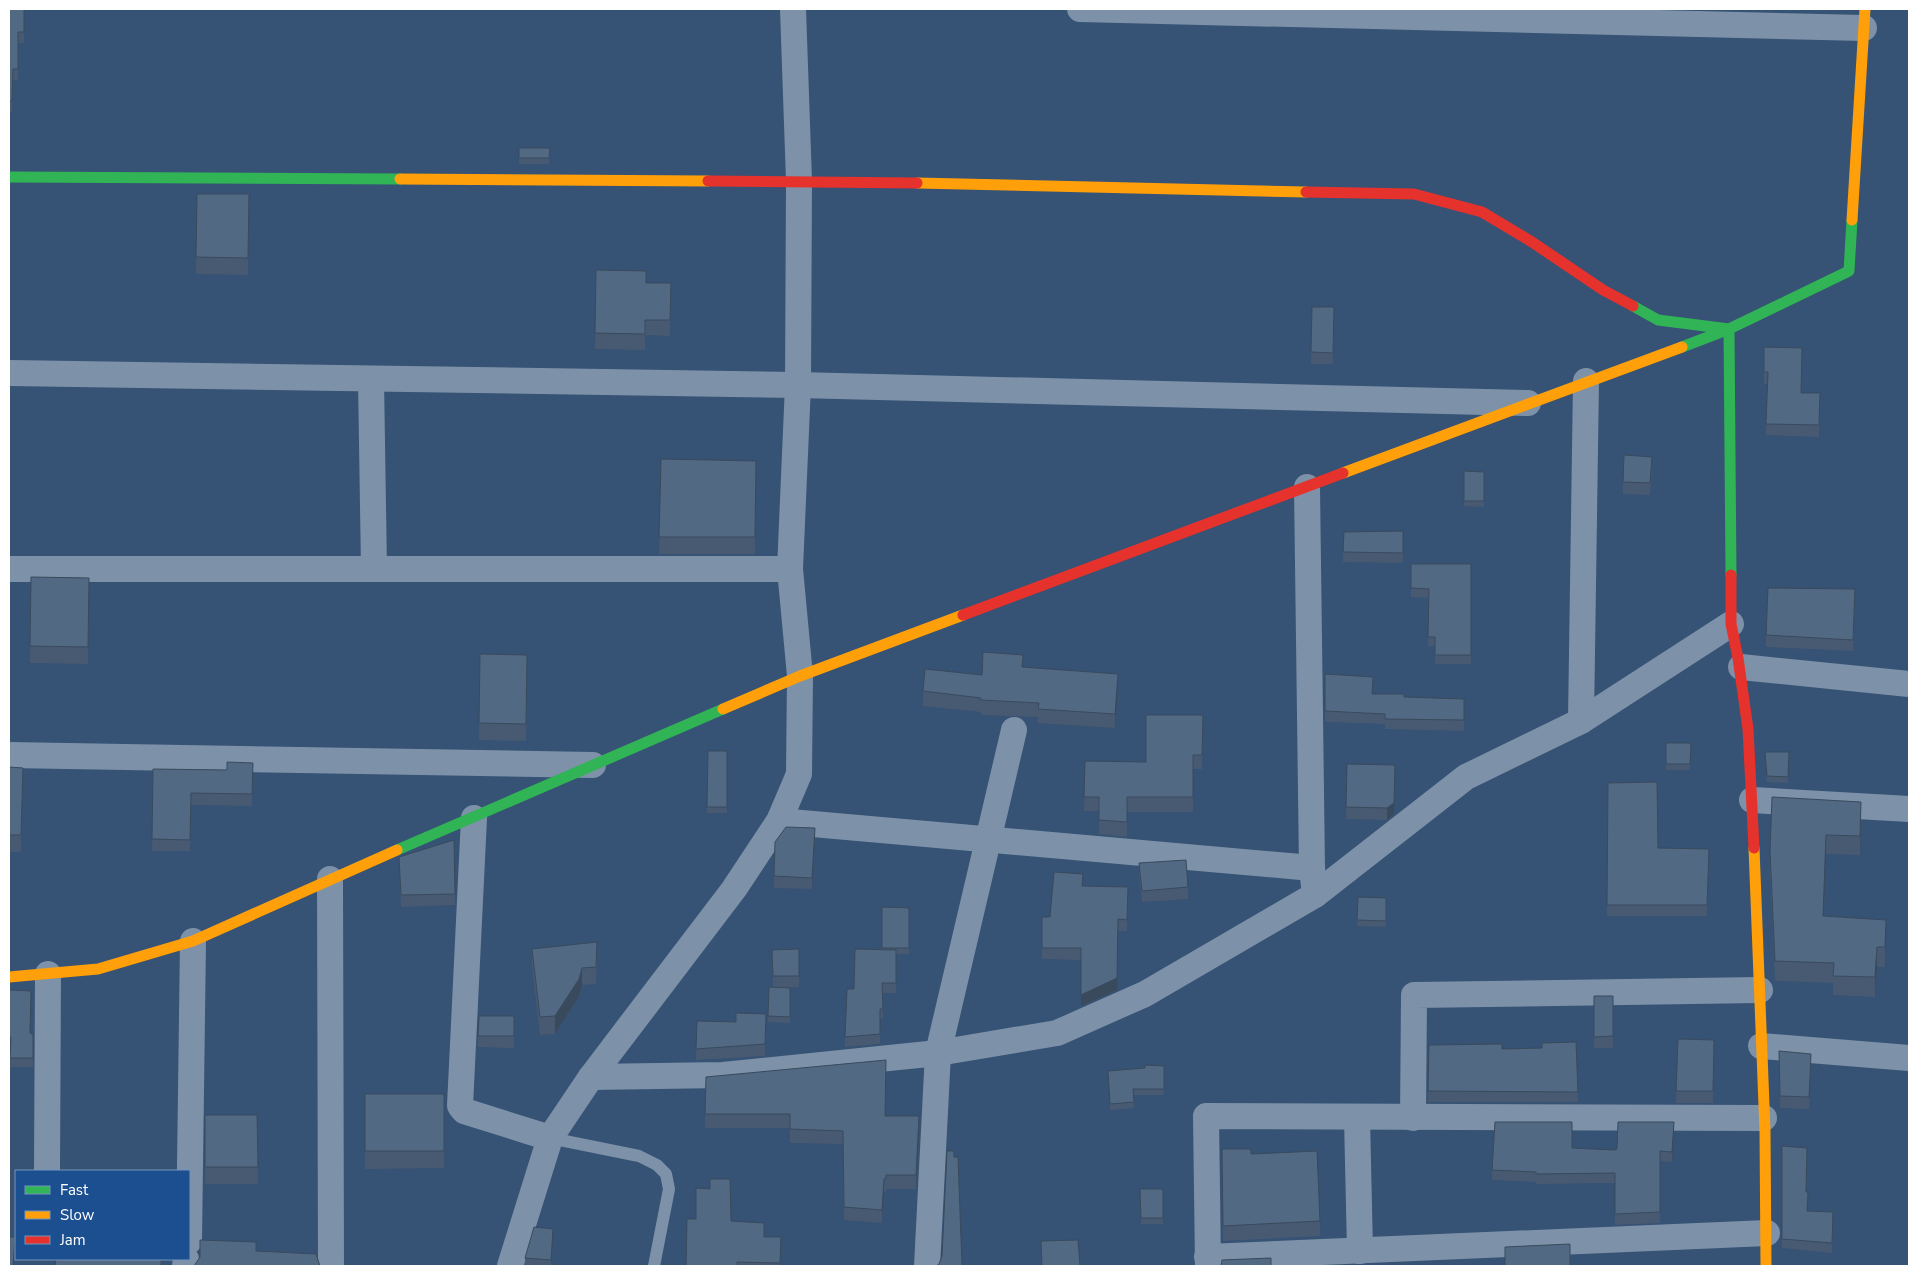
<svg xmlns="http://www.w3.org/2000/svg" width="1918" height="1275" font-family="'Nunito Sans',sans-serif">
<style>
.lines{fill:none;stroke-linecap:round;stroke-linejoin:round}
.lane{stroke:#7d92a8;stroke-width:12}
.street{stroke:#7d92a8;stroke-width:26}
.fast{stroke:#30b455;stroke-width:11}
.slow{stroke:#ff9f0a;stroke-width:11}
.jam{stroke:#e5322d;stroke-width:11}
.wall{fill:#475a72}
.shaded-wall{fill:#394a5c}
.building{fill:#526984;stroke:#394a5c}
</style>
<rect width="100%" height="100%" fill="#365274"/>
<g class="lines">
<polyline class="lane" points="550,1138 639,1156 657,1165 666,1174 669,1189 654,1266"/>
<g class="street">
<polyline points="1080,9 1864,28"/>
<polyline points="9,373 798,385 1528,403"/>
<polyline points="371,379 374,569"/>
<polyline points="9,569 790,569"/>
<polyline points="1741,667 1909,684"/>
<polyline points="1581,721 1586,381"/>
<polyline points="9,755 593,765"/>
<polyline points="1752,800 1909,809"/>
<polyline points="474,818 460,1106 464,1111 550,1138"/>
<polyline points="779,821 1312,868"/>
<polyline points="330,879 331,1266"/>
<polyline points="1315,895 1466,777 1581,721 1731,624"/>
<polyline points="1761,1046 1909,1058"/>
<polyline points="591,1077 723,1075 938,1053 1057,1033 1145,994 1315,895 1312,868 1307,487"/>
<polyline points="1357,1118 1360,1251"/>
<polyline points="1413,1118 1414,995 1760,990"/>
<polyline points="47,1171 48,974"/>
<polyline points="189,1241 193,941"/>
<polyline points="1207,1257 1767,1233"/>
<polyline points="185,1266 186,1259"/>
<polyline points="510,1266 550,1138 591,1077 734,889 779,821 799,774 800,676 790,569 798,385 799,181 793,9"/>
<polyline points="927,1266 938,1053 1014,730"/>
<polyline points="1208,1266 1206,1116 1764,1118"/>
</g>
<g class="fast">
<polyline points="9,177 400,179"/>
<polyline points="1633,306 1658,320 1729,329 1731,575"/>
<polyline points="1682,347 1729,329 1849,271 1852,220"/>
<polyline points="397,850 723,709"/>
</g>
<g class="slow">
<polyline points="400,179 708,181"/>
<polyline points="917,183 1306,192"/>
<polyline points="1852,220 1865,9"/>
<polyline points="1343,473 1682,347"/>
<polyline points="723,709 800,676 963,615"/>
<polyline points="1754,848 1765,1131 1766,1266"/>
<polyline points="9,977 98,969 193,941 397,850"/>
</g>
<g class="jam">
<polyline points="708,181 917,183"/>
<polyline points="1306,192 1414,194 1482,212 1532,242 1603,290 1633,306"/>
<polyline points="1731,575 1731,624 1738,658 1748,729 1754,848"/>
<polyline points="963,615 1343,473"/>
</g>
</g>
<g class="wall">
<polygon points="9,9 24,9 24,43 18,43 18,80 13,80 12,112 9,112"/>
<polygon points="519,148 550,148 549,164 519,164"/>
<polygon points="197,194 249,194 248,275 196,274"/>
<polygon points="596,270 646,283 671,283 670,336 645,335 645,350 595,349"/>
<polygon points="1312,307 1334,307 1333,364 1311,364"/>
<polygon points="1802,360 1801,393 1820,405 1819,437 1766,435 1767,384 1764,384 1764,372"/>
<polygon points="661,459 756,461 755,554 659,554"/>
<polygon points="1652,468 1650,495 1623,494 1623,482"/>
<polygon points="1484,472 1484,507 1464,506 1464,501"/>
<polygon points="1403,531 1403,563 1343,562 1343,552"/>
<polygon points="1411,564 1471,564 1471,664 1435,664 1435,646 1428,646 1429,598 1411,597"/>
<polygon points="31,577 89,578 88,664 30,663"/>
<polygon points="1855,601 1853,651 1766,647 1766,635"/>
<polygon points="480,654 527,655 526,741 479,740"/>
<polygon points="1023,667 1118,688 1115,728 1038,723 1038,717 981,715 981,712 923,706 923,691 982,675"/>
<polygon points="1325,674 1373,694 1404,697 1464,699 1464,731 1385,729 1385,724 1325,722"/>
<polygon points="1203,715 1202,769 1193,769 1193,812 1127,812 1127,837 1099,834 1099,811 1084,811 1085,761 1146,762"/>
<polygon points="1666,743 1691,743 1690,770 1666,770"/>
<polygon points="708,751 727,751 727,813 707,813"/>
<polygon points="1789,752 1788,783 1767,782 1765,758"/>
<polygon points="253,763 252,806 191,805 190,851 152,851 153,769 227,770"/>
<polygon points="1347,764 1394,814 1387,820 1346,819"/>
<polygon points="9,767 23,768 21,852 9,852"/>
<polygon points="1608,783 1658,848 1709,861 1707,916 1607,916"/>
<polygon points="1861,821 1860,855 1826,854 1824,916 1886,939 1885,967 1877,967 1875,997 1833,995 1833,983 1775,981 1770,871 1770,851"/>
<polygon points="815,839 812,889 774,888 774,876"/>
<polygon points="454,840 455,905 401,907 399,857"/>
<polygon points="1139,863 1188,887 1188,899 1142,902 1139,875"/>
<polygon points="1083,886 1128,887 1127,931 1118,931 1117,990 1081,1006 1081,960 1042,959 1042,917 1050,917"/>
<polygon points="1358,897 1386,898 1386,927 1357,926"/>
<polygon points="882,907 909,908 909,954 896,954 896,993 882,993 883,1019 880,1019 880,1044 845,1047 845,1037 854,989 882,950"/>
<polygon points="532,949 597,959 596,984 582,985 579,996 555,1034 540,1035 532,966"/>
<polygon points="799,949 799,987 783,988 790,988 790,1023 768,1022 769,987 773,987 772,950"/>
<polygon points="9,990 30,1033 33,1034 33,1067 10,1067 11,1046 9,1046"/>
<rect x="1594" y="996" width="19" height="52"/>
<polygon points="514,1016 514,1048 478,1047 478,1036"/>
<polygon points="697,1021 736,1022 766,1025 765,1056 696,1060"/>
<polygon points="1678,1039 1714,1040 1713,1103 1676,1103"/>
<polygon points="1429,1045 1502,1049 1578,1092 1578,1102 1428,1102"/>
<polygon points="1779,1051 1811,1065 1809,1109 1780,1108"/>
<polygon points="1164,1066 1164,1095 1133,1095 1134,1108 1110,1110 1108,1071 1145,1068"/>
<polygon points="706,1077 886,1116 919,1129 916,1189 886,1189 886,1192 884,1192 882,1223 844,1220 843,1144 790,1143 790,1128 705,1128"/>
<polygon points="365,1094 444,1094 444,1168 365,1169"/>
<polygon points="205,1115 257,1115 258,1184 205,1184"/>
<polygon points="1674,1133 1672,1162 1660,1161 1660,1223 1615,1225 1615,1183 1536,1184 1536,1182 1492,1180 1492,1170 1572,1148 1615,1150"/>
<polygon points="1782,1146 1807,1157 1806,1192 1807,1211 1833,1221 1832,1253 1782,1248"/>
<polygon points="1222,1149 1251,1154 1320,1221 1320,1236 1223,1241"/>
<polygon points="1140,1189 1163,1189 1163,1224 1141,1224"/>
<polygon points="731,1221 781,1246 780,1266 686,1266"/>
<polygon points="553,1240 551,1266 525,1266 525,1258"/>
</g>
<g class="shaded-wall">
<polygon points="1118,674 1118,688 1115,728 1115,714"/>
<polygon points="1395,765 1394,814 1387,820 1387,808"/>
<polygon points="1861,802 1861,821 1860,855 1860,836"/>
<polygon points="815,828 815,839 812,889 812,878"/>
<polygon points="1826,835 1826,854 1823,936 1823,916"/>
<polygon points="1118,919 1117,990 1081,1006 1081,995"/>
<polygon points="1886,920 1886,939 1885,967 1885,947"/>
<polygon points="1877,947 1877,967 1875,997 1875,977"/>
<polygon points="582,968 582,985 579,996 555,1034 555,1016"/>
<polygon points="919,1116 919,1129 916,1189 916,1175"/>
<polygon points="1674,1122 1674,1133 1672,1162 1672,1152"/>
<polygon points="884,1179 884,1192 882,1223 882,1210"/>
<polygon points="553,1229 553,1240 551,1266 551,1260"/>
</g>
<g class="building">
<polygon points="9,9 24,9 24,32 18,32 18,69 13,69 12,101 9,101"/>
<polygon points="519,148 550,148 549,158 519,158"/>
<polygon points="197,194 249,194 248,258 196,257"/>
<polygon points="596,270 646,271 646,283 671,283 670,320 645,320 645,334 595,333"/>
<polygon points="1312,307 1334,307 1333,353 1311,352"/>
<polygon points="1764,347 1802,348 1801,393 1820,393 1819,425 1766,424 1768,372 1764,372"/>
<polygon points="1624,455 1652,457 1650,483 1623,482"/>
<polygon points="661,459 756,461 755,537 659,537"/>
<polygon points="1464,471 1484,472 1484,501 1464,501"/>
<polygon points="1403,531 1403,553 1343,552 1344,532"/>
<polygon points="1411,564 1471,564 1471,655 1435,655 1435,637 1428,637 1429,589 1411,588"/>
<polygon points="31,577 89,578 88,647 30,646"/>
<polygon points="1768,588 1855,589 1853,640 1766,635"/>
<polygon points="983,652 1023,655 1022,667 1118,674 1115,714 1038,709 1039,703 981,700 981,698 923,691 925,669 982,675"/>
<polygon points="480,654 527,655 526,724 479,723"/>
<polygon points="1325,674 1373,677 1372,694 1404,694 1404,697 1464,699 1464,720 1385,719 1385,714 1325,711"/>
<polygon points="1146,715 1203,715 1202,755 1193,755 1193,797 1127,797 1127,822 1099,820 1099,797 1084,797 1085,761 1146,762"/>
<polygon points="1666,743 1691,743 1690,764 1666,764"/>
<polygon points="708,751 727,751 727,807 707,807"/>
<polygon points="1765,752 1789,752 1788,777 1767,776"/>
<polygon points="227,762 253,763 252,794 191,793 190,840 152,839 153,769 227,770"/>
<polygon points="1347,764 1395,765 1394,803 1387,808 1346,807"/>
<polygon points="9,767 23,768 21,835 9,835"/>
<polygon points="1657,782 1658,848 1709,849 1707,905 1607,905 1608,783"/>
<polygon points="1772,797 1861,802 1860,836 1826,835 1823,916 1886,920 1885,947 1877,947 1875,977 1833,976 1834,963 1775,961 1770,851"/>
<polygon points="786,827 815,828 812,878 774,876 775,842"/>
<polygon points="454,840 455,894 401,895 399,857"/>
<polygon points="1186,860 1188,887 1142,891 1139,863"/>
<polygon points="1054,872 1083,874 1082,886 1128,887 1127,920 1118,919 1117,978 1081,995 1081,948 1042,948 1042,917 1050,917"/>
<polygon points="1358,897 1386,898 1386,921 1357,920"/>
<polygon points="882,907 909,908 909,948 882,948"/>
<polygon points="597,942 596,967 582,968 579,979 555,1016 540,1017 532,949"/>
<polygon points="799,949 799,976 773,976 772,950"/>
<polygon points="855,949 896,950 896,983 882,983 883,1009 880,1009 880,1034 845,1037 847,989 854,989"/>
<polygon points="769,987 790,988 790,1017 768,1016"/>
<polygon points="9,990 31,991 30,1033 33,1034 33,1058 10,1058 11,1037 9,1037"/>
<polygon points="1594,996 1613,996 1613,1036 1594,1037"/>
<polygon points="736,1013 766,1014 765,1044 696,1049 697,1021 736,1022"/>
<polygon points="479,1016 514,1016 514,1036 478,1036"/>
<polygon points="1678,1039 1714,1040 1713,1091 1676,1091"/>
<polygon points="1576,1042 1578,1092 1428,1091 1429,1045 1502,1044 1502,1049 1542,1048 1542,1043"/>
<polygon points="1779,1051 1811,1054 1809,1097 1780,1096"/>
<polygon points="886,1060 885,1116 919,1116 916,1175 886,1175 886,1179 884,1179 882,1210 844,1207 843,1131 790,1129 790,1114 705,1114 706,1077"/>
<polygon points="1145,1065 1164,1066 1164,1089 1133,1089 1134,1102 1110,1104 1108,1071 1145,1068"/>
<rect x="365" y="1094" width="79" height="57"/>
<polygon points="205,1115 257,1115 258,1167 205,1167"/>
<polygon points="1495,1122 1572,1122 1572,1148 1615,1150 1617,1149 1618,1122 1674,1122 1672,1152 1660,1151 1660,1212 1615,1214 1615,1173 1536,1174 1536,1172 1492,1170"/>
<polygon points="1782,1146 1807,1148 1806,1192 1808,1192 1807,1211 1833,1212 1832,1243 1782,1239"/>
<polygon points="1222,1149 1251,1149 1251,1154 1317,1151 1320,1221 1223,1226"/>
<polygon points="947,1151 954,1151 954,1157 958,1157 962,1266 936,1266 939,1264 942,1256"/>
<polygon points="710,1179 730,1179 731,1221 764,1223 764,1237 781,1237 780,1263 737,1262 737,1266 686,1266 687,1219 696,1219 696,1188 710,1189"/>
<polygon points="1140,1189 1163,1189 1163,1218 1141,1218"/>
<polygon points="534,1227 553,1229 551,1260 525,1258"/>
<polygon points="9,1237 15,1237 13,1266 9,1266"/>
<polygon points="200,1240 256,1242 256,1251 316,1254 320,1266 194,1266 200,1257"/>
<polygon points="1078,1240 1080,1266 1042,1266 1041,1241"/>
<polygon points="1570,1244 1570,1266 1505,1266 1505,1247"/>
<polygon points="1271,1258 1271,1266 1221,1266 1222,1260"/>
<polygon points="56,1259 161,1259 161,1266 55,1266"/>
</g>
<rect width="1918" height="1275" fill="none" stroke="#ffffff" stroke-width="20"/>
<rect x="15" y="1170" width="175" height="90" fill="#1b4f8f" stroke="#7695bc"/>
<rect x="25" y="1186" width="25" height="8" fill="#30b455" stroke="#7695bc"/>
<text x="60" y="1195" font-size="15" fill="#ffffff">Fast</text>
<rect x="25" y="1211" width="25" height="8" fill="#ff9f0a" stroke="#7695bc"/>
<text x="60" y="1220" font-size="15" fill="#ffffff">Slow</text>
<rect x="25" y="1236" width="25" height="8" fill="#e5322d" stroke="#7695bc"/>
<text x="60" y="1245" font-size="15" fill="#ffffff">Jam</text>
</svg>
